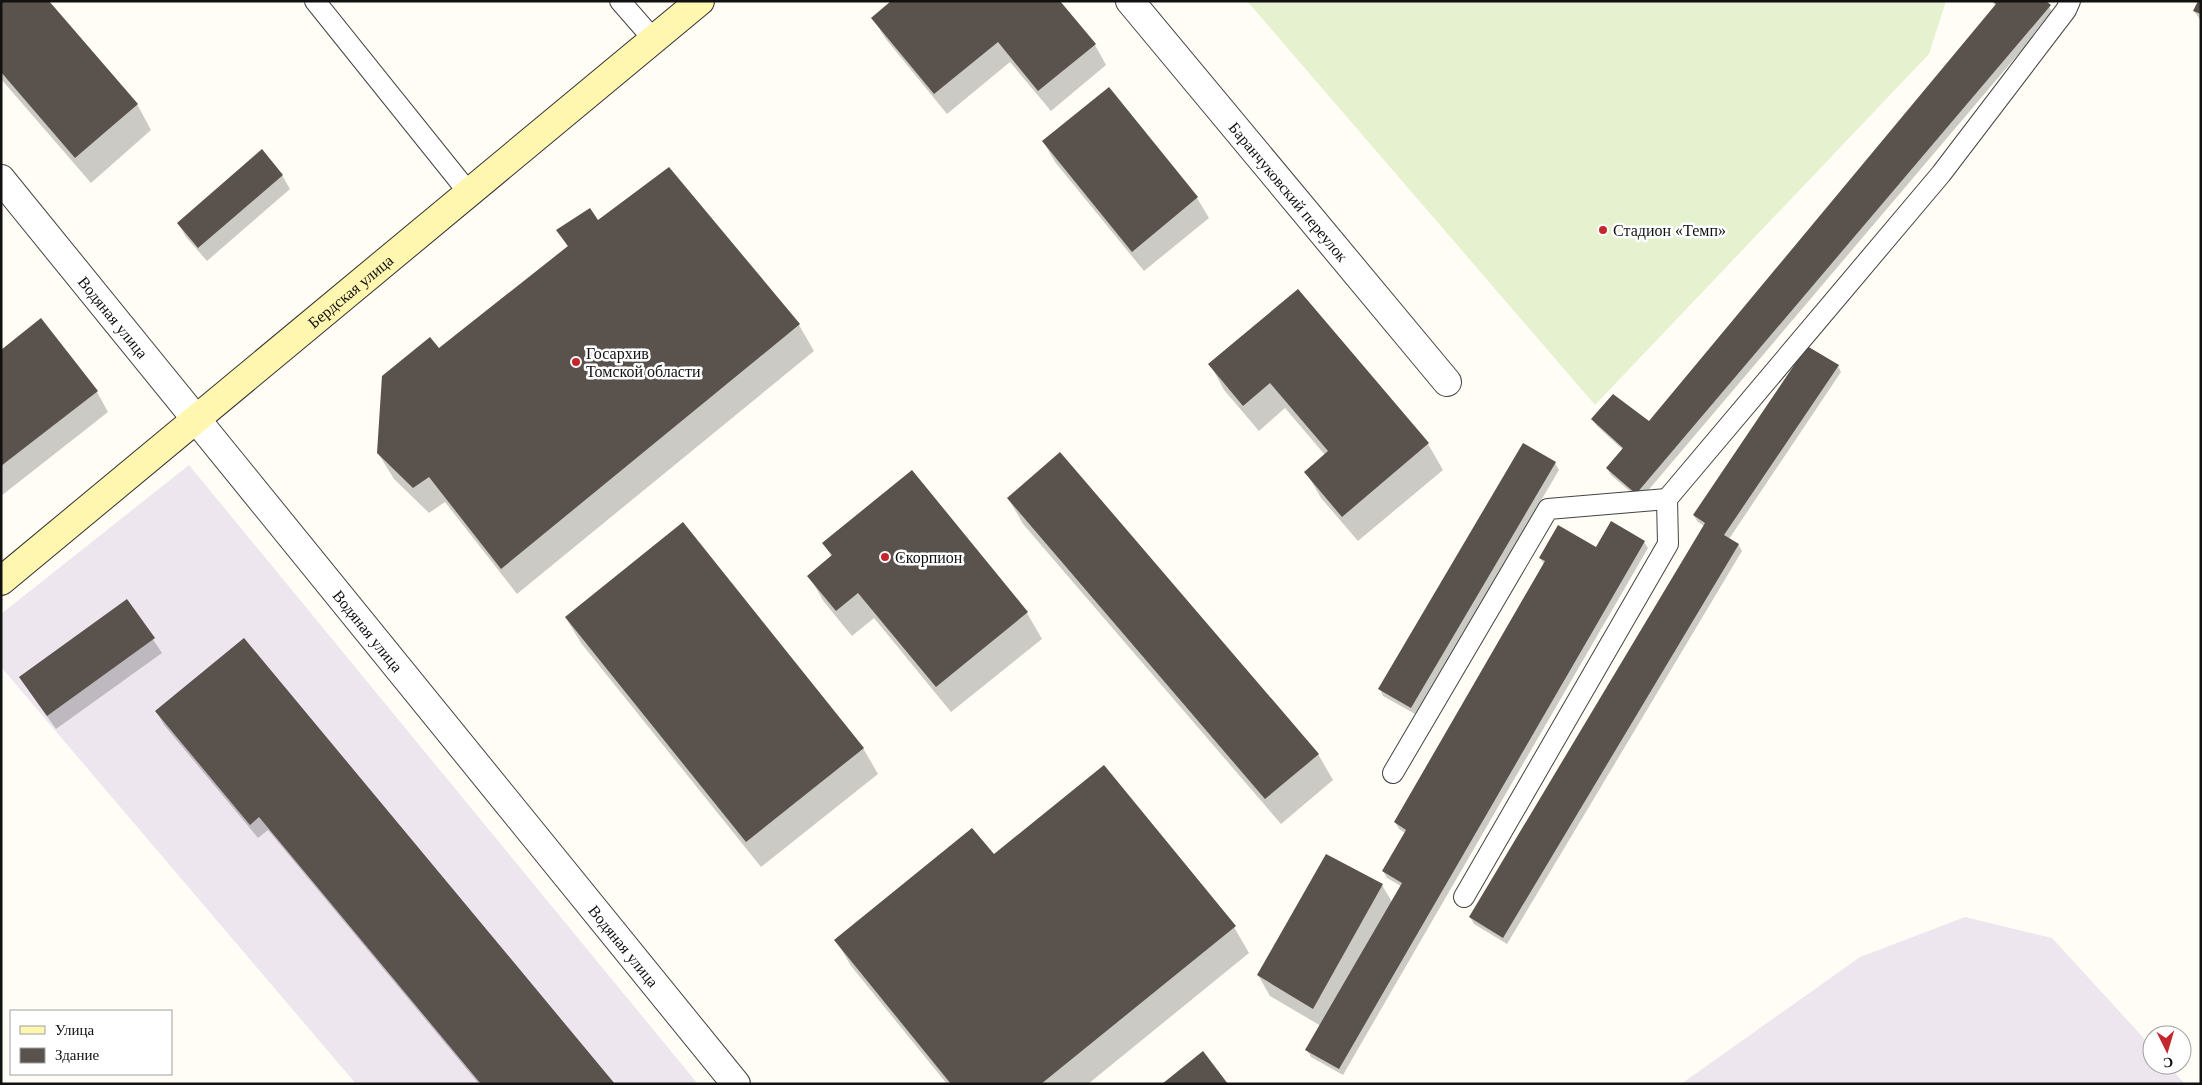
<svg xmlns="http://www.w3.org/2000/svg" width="2202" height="1085" font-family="Georgia,serif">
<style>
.industrial{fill:#eee6ef}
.pitch{fill:#e6f2cf}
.shadow{fill:#0003}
.building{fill:#5a524d}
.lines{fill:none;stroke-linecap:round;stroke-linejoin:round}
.lane-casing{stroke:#444;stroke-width:22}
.street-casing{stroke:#444;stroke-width:30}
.secondary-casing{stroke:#333;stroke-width:30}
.lane{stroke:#fff;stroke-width:20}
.street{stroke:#fff;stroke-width:28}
.secondary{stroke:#fff6b0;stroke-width:28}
.poi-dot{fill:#c4262e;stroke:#fff;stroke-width:2}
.labels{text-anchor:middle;stroke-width:5;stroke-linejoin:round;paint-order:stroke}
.street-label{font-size:16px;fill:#111;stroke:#fff}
.poi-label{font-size:16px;fill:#111;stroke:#fff;text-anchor:start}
</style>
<rect width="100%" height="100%" fill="#fffdf5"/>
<g class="industrial">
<polygon points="189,465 698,1084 356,1084 1,667 1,614"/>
<polygon points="1965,917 2052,938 2152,1047 2152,1065 2168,1065 2185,1084 1681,1084 1860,957"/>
</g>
<polygon class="pitch" points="1247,1 1946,1 1929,54 1595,405"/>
<g class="shadow">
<polygon points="1,1 137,104 151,130 91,183 1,79"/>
<polygon points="1991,1 2045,1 2053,13 1640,500 1611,475 1607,468 1623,450 1597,426 1593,420 1649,422 1996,6"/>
<polygon points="2201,1 2201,21 2194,11"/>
<polygon points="873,18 1095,45 1106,65 1051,111 1010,62 947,114 885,38"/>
<polygon points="1108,89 1197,198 1209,218 1144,271 1055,162 1043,141"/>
<polygon points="669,168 799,325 814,351 517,594 445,502 429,513 394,479 378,453 439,350 568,247 558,230 598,222"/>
<polygon points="282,175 290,189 207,261 186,237 178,223"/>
<polygon points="1298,290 1428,444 1443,470 1358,541 1321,498 1306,472 1325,455 1285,408 1259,431 1224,390 1210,364"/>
<polygon points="1,352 97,392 108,412 1,496"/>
<polygon points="1838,366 1841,372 1729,539 1738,544 1742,551 1507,944 1474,924 1470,917 1704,526 1698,522 1694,516"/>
<polygon points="1555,463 1559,470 1415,714 1383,696 1380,689"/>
<polygon points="911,472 1027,613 1042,639 951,712 874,618 852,636 824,602 809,576 832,557 823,543"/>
<polygon points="1008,498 1318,754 1333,780 1281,824 1023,524"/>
<polygon points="1644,542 1648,548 1343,1075 1311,1057 1307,1050 1321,1026 1270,996 1258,975 1382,885 1392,902 1401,886 1387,878 1383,871 1405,833 1399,829 1395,822 1544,564 1540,558"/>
<polygon points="127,601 162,653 56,729 29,691"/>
<polygon points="566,618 863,748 878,774 761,867 581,643"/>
<polygon points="156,711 613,1084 479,1084 268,830 258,838 164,725"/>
<polygon points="993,856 1234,927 1249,953 1088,1084 947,1084 851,966 836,940"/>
</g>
<g class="building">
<polygon points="1,1 49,1 138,104 75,158 1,72"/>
<polygon points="891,1 1060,1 1096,44 1038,91 998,42 934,94 871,18"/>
<polygon points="1993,1 2046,1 2051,5 1636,494 1606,468 1623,448 1591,419 1613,394 1649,421 1996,4"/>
<polygon points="2198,1 2201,1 2201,14 2193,11"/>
<polygon points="1109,87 1198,197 1132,252 1042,141"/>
<polygon points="262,149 283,175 198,248 177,223"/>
<polygon points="669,167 800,324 501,569 429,477 413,488 377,453 382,376 430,337 439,348 568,246 556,230 590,208 598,220"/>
<polygon points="1298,289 1429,443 1342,517 1304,472 1328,451 1270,383 1243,406 1208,364"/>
<polygon points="41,318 98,391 1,466 1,350"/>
<polygon points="1807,346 1839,365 1724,535 1739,544 1503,938 1469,917 1705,523 1693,515"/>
<polygon points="1523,443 1556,462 1411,708 1378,689"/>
<polygon points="1060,452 1319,754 1265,799 1007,498"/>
<polygon points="912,470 1028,612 936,687 858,593 836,611 807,576 832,555 822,543"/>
<polygon points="1611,521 1645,541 1339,1069 1305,1050 1402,883 1382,871 1406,830 1394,822 1545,561 1539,558 1558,525 1596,547"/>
<polygon points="683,522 864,748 746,842 565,617"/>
<polygon points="127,599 155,638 47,716 19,677"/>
<polygon points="244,638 615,1084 481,1084 259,817 250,825 155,711"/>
<polygon points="1104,765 1236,926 1041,1084 951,1084 834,940 972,828 994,854"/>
<polygon points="1326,854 1383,884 1313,1009 1257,975"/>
<polygon points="1203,1051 1228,1084 1162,1084"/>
</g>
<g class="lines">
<defs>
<g id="lane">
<polyline points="315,1 469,193"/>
<polyline points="620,1 654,40"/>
<polyline points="1393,773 1548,509 1667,499"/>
<polyline points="1464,897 1668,544 1667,499 1941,174 2066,10 2070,1"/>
</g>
<g id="street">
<path id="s1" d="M1130 1 1447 382"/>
<path id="s2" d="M1 179 736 1084"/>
</g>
<g id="secondary">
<path id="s3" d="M1 581 700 1"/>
</g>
</defs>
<use href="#lane" class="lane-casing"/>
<use href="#street" class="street-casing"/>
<use href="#secondary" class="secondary-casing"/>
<use href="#lane" class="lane"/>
<use href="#street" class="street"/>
<use href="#secondary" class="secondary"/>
</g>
<g class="poi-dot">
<circle cx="1603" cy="230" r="5"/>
<circle cx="576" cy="362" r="5"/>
<circle cx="885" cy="557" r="5"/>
</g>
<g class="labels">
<g class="street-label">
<text dy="6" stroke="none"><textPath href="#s1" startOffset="248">Баранчуковский переулок</textPath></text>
<text dy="6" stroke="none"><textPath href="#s3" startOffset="454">Бердская улица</textPath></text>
<text dy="6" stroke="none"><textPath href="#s2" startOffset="178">Водяная улица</textPath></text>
<text dy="6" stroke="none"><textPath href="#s2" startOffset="582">Водяная улица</textPath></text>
<text dy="6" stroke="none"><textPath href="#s2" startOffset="988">Водяная улица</textPath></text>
</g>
<g class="poi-label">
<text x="1613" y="236">Стадион «Темп»</text>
<text x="586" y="359">Госархив<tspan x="586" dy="18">Томской области</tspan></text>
<text x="895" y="563">Скорпион</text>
</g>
</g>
<rect width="2202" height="1085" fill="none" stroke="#111111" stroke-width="5"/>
<rect x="10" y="1010" width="162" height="65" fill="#ffffff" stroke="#a0a0a0"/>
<rect x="20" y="1026" width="25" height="8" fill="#fff6b0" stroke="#a0a0a0"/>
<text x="55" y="1035" font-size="15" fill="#111111">Улица</text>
<rect x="20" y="1048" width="25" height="15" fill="#5a524d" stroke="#a0a0a0"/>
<text x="55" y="1060" font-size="15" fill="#111111">Здание</text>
<g transform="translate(2167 1050) rotate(175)"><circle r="24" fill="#ffffff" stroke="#a0a0a0"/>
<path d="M0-4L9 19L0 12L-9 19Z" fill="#c4262e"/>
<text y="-8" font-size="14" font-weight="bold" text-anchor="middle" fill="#111111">С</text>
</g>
</svg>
